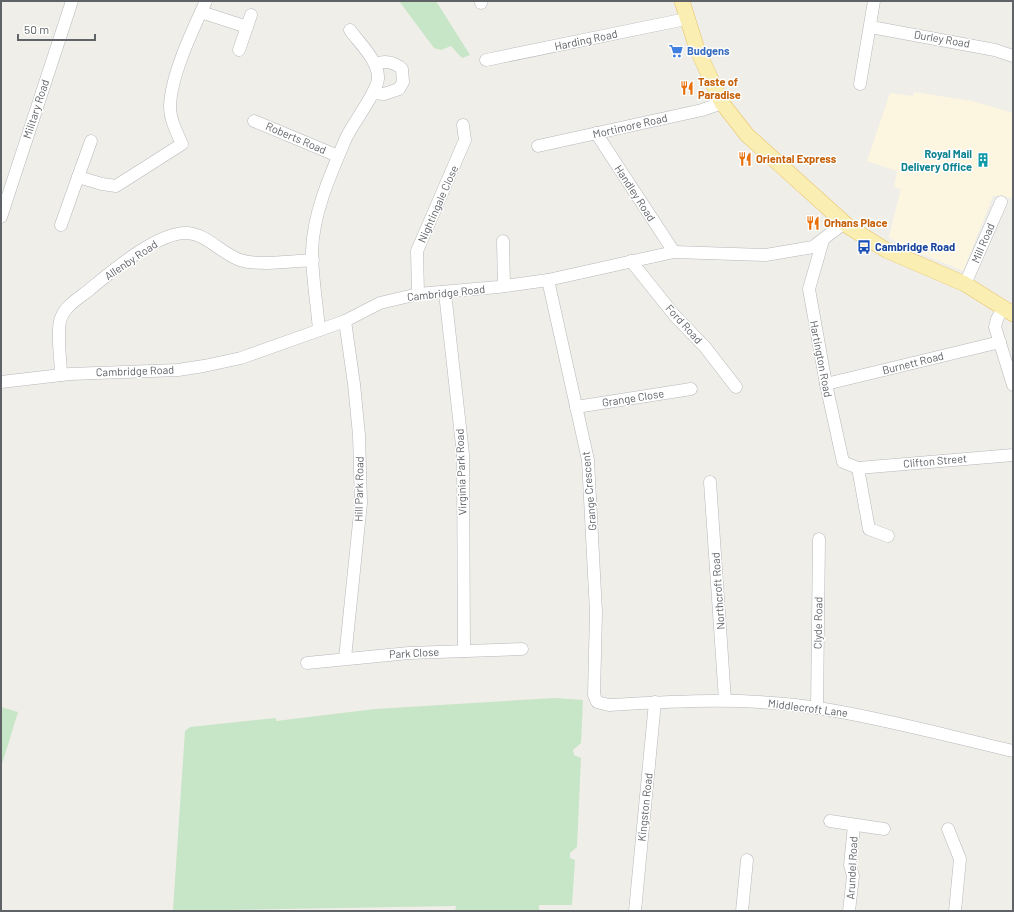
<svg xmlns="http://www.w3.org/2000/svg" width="1014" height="912" font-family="Barlow,sans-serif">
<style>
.commercial{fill:#fcf6e1}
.green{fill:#c7e5c7}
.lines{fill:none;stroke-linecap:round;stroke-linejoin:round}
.minor-casing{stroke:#b5b8bb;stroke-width:13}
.major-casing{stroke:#e9c468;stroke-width:16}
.minor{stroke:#fff;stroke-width:12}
.major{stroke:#faeeb3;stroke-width:15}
.labels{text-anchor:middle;stroke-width:3;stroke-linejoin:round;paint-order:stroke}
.street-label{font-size:11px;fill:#5f6367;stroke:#fff}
.shop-label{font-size:11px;font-weight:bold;fill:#366cbe;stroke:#fff;text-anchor:start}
.food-label{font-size:11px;font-weight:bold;fill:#c56008;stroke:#fff;text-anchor:start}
.culture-label{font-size:11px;font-weight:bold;fill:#0d838f;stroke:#fff;text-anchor:end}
.transit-label{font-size:11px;font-weight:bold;fill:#164399;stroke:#fff;text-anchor:start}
</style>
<rect width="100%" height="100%" fill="#f0eee8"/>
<polygon class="commercial" points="914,92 972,101 1013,113 1013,198 993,196 963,271 901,245 889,237 901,189 894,187 897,171 867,161 890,93 913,96"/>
<g class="green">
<polygon points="399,1 436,1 470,55 462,58 451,46 441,50 434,48"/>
<polygon points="555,698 583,700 581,743 573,750 574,755 581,758 577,847 570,853 570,858 575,860 572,905 539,905 539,911 455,911 456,906 166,911 173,910 185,731 190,727 276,718 276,721 375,709"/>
<polygon points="1,707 18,712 2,764 1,764"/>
</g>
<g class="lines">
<defs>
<g id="minor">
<polyline points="481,1 481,3"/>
<polyline points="201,12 247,27"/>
<polyline points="871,27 995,50 1013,56"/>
<polyline points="239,50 251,15"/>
<polyline points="486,60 686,19"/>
<polyline points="860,84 874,1"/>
<path d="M373 93 384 94 399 89 403 82 402 69C395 62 384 60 375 64"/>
<polyline points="254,121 338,156"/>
<polyline points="596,133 674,252"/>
<polyline points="538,146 702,110 722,103"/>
<polyline points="78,177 91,141"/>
<polyline points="1,217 72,1"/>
<path d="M61 225 78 177 102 184 116 186 182 144C176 131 170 119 170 106 171 75 193 29 206 1"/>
<polyline points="823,240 809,289 826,384 843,462 858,468 1013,455"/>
<polyline points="503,241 504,286"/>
<polyline points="631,261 675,316 705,347 736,387"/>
<path d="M548 280 588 460 596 612 594 695 597 702 609 705C678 701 748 697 818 708 883 718 948 736 1013 751"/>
<polyline points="965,284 1001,202"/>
<polyline points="445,293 463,454 464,651"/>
<polyline points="418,294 417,251 465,140 463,125"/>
<polyline points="1003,308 997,319 995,327 1013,385"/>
<polyline points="345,321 354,384 359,435 361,503 345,658"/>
<path d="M319 330C317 304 312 277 312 251 313 213 331 173 346 138 353 123 377 92 378 79 379 61 360 44 350 30"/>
<path d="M61 375C61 360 56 331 61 318 65 306 79 298 89 290 111 272 157 232 187 233 207 234 222 254 240 260 257 266 294 261 313 260"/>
<polyline points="1,382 70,374 178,370 204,366 241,358 345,321 380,303 418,294 498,287 548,280 674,252 766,255 813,247 844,223"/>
<polyline points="826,384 1000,342"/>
<polyline points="576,407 691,389"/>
<polyline points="858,468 869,529 888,536"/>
<polyline points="710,482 725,700"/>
<polyline points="307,663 409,653 522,649"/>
<polyline points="817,708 819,539"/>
<polyline points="830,821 884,829"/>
<polyline points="948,829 960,859 955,911"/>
<polyline points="635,911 655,702"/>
<polyline points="742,911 747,860"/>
<polyline points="849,911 853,876 850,865 854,825"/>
</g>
<polyline id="major" points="682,1 697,49 722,103 747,135 849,227 886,250 965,284 1013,314"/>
</defs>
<use href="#minor" class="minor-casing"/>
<use href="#major" class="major-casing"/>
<use href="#minor" class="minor"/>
<use href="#major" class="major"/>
</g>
<defs>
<symbol id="supermarket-bare" viewBox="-9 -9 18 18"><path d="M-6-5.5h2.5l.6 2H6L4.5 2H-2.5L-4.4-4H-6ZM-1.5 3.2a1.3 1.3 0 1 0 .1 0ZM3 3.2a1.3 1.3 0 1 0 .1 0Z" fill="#3f7fe0" stroke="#fff" stroke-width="2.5" paint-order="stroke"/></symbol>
<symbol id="restaurant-bare" viewBox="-9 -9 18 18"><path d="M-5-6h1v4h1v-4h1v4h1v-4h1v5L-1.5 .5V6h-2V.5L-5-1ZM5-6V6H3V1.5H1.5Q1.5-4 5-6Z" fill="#e8710a" stroke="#fff" stroke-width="2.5" paint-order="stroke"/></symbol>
<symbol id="building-bare" viewBox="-9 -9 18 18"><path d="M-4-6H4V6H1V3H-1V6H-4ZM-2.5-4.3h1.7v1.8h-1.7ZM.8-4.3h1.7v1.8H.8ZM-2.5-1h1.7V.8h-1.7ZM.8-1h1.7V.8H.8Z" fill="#0f9aa8" stroke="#fff" stroke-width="2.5" paint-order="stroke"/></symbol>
<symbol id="bus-bare" viewBox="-9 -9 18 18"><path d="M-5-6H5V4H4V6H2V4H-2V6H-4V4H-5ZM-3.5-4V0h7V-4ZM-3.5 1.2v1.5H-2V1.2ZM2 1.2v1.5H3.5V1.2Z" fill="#1a4fb4" stroke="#fff" stroke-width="2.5" paint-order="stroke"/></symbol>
</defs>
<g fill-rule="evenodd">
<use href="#supermarket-bare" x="666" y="41" width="20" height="20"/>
<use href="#restaurant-bare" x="677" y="78" width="20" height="20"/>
<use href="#restaurant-bare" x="735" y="149" width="20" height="20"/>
<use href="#building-bare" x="973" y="150" width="20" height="20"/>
<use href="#restaurant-bare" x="803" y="213" width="20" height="20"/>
<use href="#bus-bare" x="854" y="237" width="20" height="20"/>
</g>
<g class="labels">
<g class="street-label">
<text transform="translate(942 39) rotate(10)" y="4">Durley Road</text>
<text transform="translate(586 40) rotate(-12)" y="4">Harding Road</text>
<text transform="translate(36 109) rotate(-72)" y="4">Military Road</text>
<text transform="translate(630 126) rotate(-13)" y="4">Mortimore Road</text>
<text transform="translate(296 138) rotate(23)" y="4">Roberts Road</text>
<text transform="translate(635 193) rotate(57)" y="4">Handley Road</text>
<text transform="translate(438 204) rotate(-66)" y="4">Nightingale Close</text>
<text transform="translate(983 243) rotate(-67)" y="4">Mill Road</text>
<text transform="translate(131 260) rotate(-34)" y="4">Allenby Road</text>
<text transform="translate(446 293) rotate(-6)" y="4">Cambridge Road</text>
<text transform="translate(684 324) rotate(48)" y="4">Ford Road</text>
<text transform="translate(821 359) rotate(79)" y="4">Hartington Road</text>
<text transform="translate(913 363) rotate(-14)" y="4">Burnett Road</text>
<text transform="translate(135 371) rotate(-2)" y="4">Cambridge Road</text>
<text transform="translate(633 398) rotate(-9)" y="4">Grange Close</text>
<text transform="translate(935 461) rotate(-5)" y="4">Clifton Street</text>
<text transform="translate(461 472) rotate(-92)" y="4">Virginia Park Road</text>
<text transform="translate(359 489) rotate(-89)" y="4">Hill Park Road</text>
<text transform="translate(589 491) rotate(-95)" y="4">Grange Crescent</text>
<text transform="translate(718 591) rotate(-94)" y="4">Northcroft Road</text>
<text transform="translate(818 623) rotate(-89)" y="4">Clyde Road</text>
<text transform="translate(414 653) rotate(-3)" y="4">Park Close</text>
<text transform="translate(808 708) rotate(7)" y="4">Middlecroft Lane</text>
<text transform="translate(645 807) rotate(-84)" y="4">Kingston Road</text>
<text transform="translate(852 868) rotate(-87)" y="4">Arundel Road</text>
</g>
<g class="shop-label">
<text x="687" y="55">Budgens</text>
</g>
<g class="food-label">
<text x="698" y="86">Taste of<tspan x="698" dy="13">Paradise</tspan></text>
<text x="756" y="163">Oriental Express</text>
<text x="824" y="227">Orhans Place</text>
</g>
<g class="culture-label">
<text x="972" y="158">Royal Mail<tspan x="972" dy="13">Delivery Office</tspan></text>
</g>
<g class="transit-label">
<text x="875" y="251">Cambridge Road</text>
</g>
</g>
<rect width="1014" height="912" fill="none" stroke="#5f6367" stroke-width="4"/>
<path d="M18 34v6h77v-6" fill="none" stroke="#5f6367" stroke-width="2"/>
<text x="24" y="34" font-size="12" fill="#5f6367" stroke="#ffffff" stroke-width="3" paint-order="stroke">50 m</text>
</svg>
